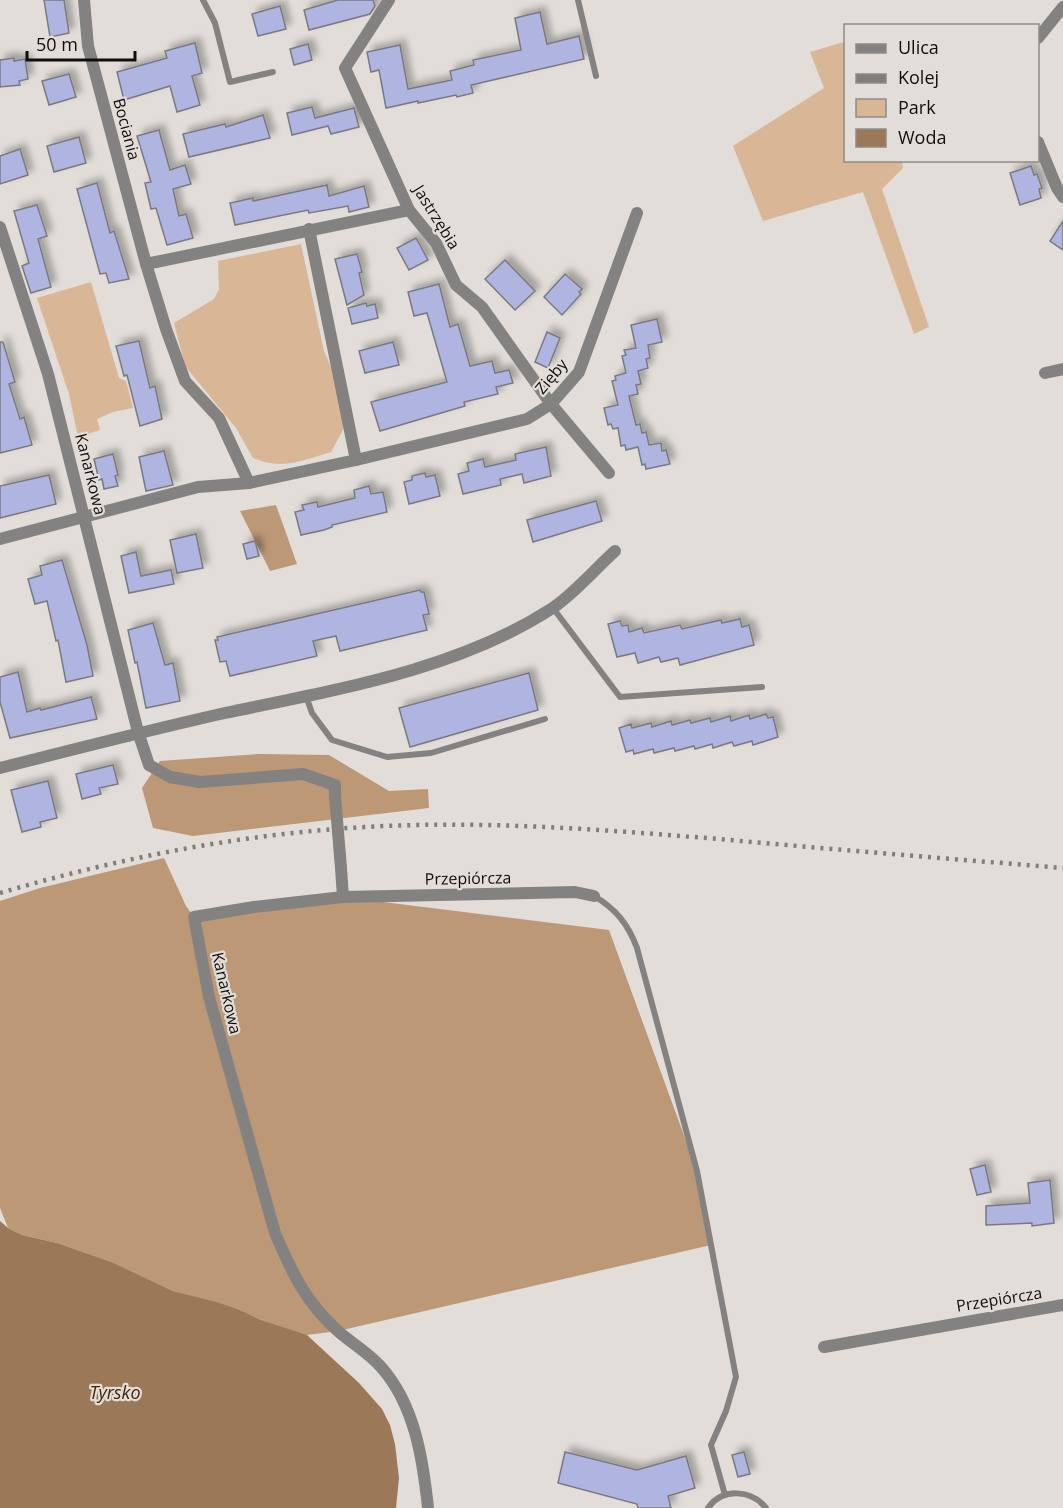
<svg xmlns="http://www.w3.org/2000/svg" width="1063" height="1508" font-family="'Open Sans',sans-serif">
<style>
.green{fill:#d9b696}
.forest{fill:#bc9877}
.water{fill:#9b7958}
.building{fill:#b0b4e0;stroke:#797a7f;stroke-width:1.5;filter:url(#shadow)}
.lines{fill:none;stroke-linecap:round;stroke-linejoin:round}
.service{stroke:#848281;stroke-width:6}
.minor{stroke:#848281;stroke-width:12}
.rail{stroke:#817d7a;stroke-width:4.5;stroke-dasharray:3 6;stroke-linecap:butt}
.minor-bridge{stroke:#848281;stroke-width:12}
.labels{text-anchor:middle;stroke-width:4.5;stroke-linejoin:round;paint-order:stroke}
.street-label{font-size:16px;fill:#100e0c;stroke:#e2ddd8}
.water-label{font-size:18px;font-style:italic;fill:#3f2509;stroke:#e2ddd8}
</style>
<defs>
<filter id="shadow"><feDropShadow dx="5.5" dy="-5.5" stdDeviation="3" flood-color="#0004"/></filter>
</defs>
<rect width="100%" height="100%" fill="#e2ddd8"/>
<g class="green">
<polygon points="844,42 846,160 902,161 903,168 882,189 929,327 914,334 863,192 763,221 733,146 824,88 810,52"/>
<path d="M301 244 324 351 334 374 344 428 331 452C301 461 284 470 253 458L236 428 185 366 174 323 214 299 219 289 218 261Z"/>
<polygon points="91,282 119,378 126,381 133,408 113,412 97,419 100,430 78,437 69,394 37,298"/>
</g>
<g class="forest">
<polygon points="276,505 297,564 270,571 240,511"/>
<polygon points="259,754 329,755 389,791 428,789 429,808 193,836 153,828 142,788 160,761"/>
<polygon points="164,858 186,906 194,917 343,897 609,930 697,1171 711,1245 338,1331 307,1335 295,1332 261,1320 238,1309 173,1291 112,1262 57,1243 22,1235 8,1228 0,1208 0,901 40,888"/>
</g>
<polygon class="water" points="0,1221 8,1228 22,1235 57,1243 112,1262 173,1291 216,1302 238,1309 261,1320 307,1335 359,1383 382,1409 390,1425 395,1444 399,1478 396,1508 0,1508"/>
<g class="building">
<polygon points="44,0 64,0 69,33 50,37"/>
<polygon points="338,0 373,0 375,6 370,14 309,30 304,10"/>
<polygon points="280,6 286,29 258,36 252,14"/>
<polygon points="540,12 547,44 579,36 584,59 471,85 473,93 457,97 456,95 418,103 418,101 386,108 379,70 371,72 367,52 400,45 408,89 452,80 450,71 474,65 473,60 521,50 515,18"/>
<polygon points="195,43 202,73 192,76 200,105 177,112 170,86 124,100 117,72 167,58 165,51"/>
<polygon points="308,44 312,60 294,65 290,49"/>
<polygon points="14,58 14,61 25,59 28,79 19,81 20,85 0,87 0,60"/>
<polygon points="69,74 76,97 49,105 42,81"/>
<polygon points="312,107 315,118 354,108 359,127 331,134 328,126 292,135 287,113"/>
<polygon points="263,115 270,138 189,157 183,134 225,124 226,127"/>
<polygon points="159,130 170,170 185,165 191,184 173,189 179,216 186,214 193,238 167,245 156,208 151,209 145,183 151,182 137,136"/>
<polygon points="79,137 86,163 54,172 47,146"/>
<polygon points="20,149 28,175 0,184 0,156"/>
<polygon points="1031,166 1034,175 1037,174 1042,188 1039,189 1041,198 1020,205 1010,173"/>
<polygon points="97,183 110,233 114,231 129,279 109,283 106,273 100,274 77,189"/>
<polygon points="327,185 329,196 364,186 369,207 349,212 348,206 309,213 308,210 235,225 230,203 253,198 253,201"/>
<polygon points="37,205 47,236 38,239 51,287 31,293 22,266 29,263 14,211"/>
<polygon points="1063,221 1063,250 1050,241"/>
<polygon points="416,238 428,260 409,270 397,248"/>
<polygon points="357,254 362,272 359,273 364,295 347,305 335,259"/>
<polygon points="505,260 535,291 515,310 485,279"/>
<polygon points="565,274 582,289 579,292 581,294 562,315 544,297"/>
<polygon points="439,284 450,327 458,324 470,366 492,361 495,373 509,370 513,383 496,387 498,394 464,402 465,406 380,431 371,402 447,382 427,313 414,316 408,292"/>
<polygon points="366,303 367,306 375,304 378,318 352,324 348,308"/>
<polygon points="657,319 662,342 648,345 650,358 646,359 648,368 638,371 641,384 636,385 638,394 629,396 636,425 640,424 642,433 646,432 649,445 661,443 662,451 666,450 670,464 646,469 645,464 642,465 638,447 626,450 625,445 621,446 618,428 613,429 611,424 608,425 604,408 618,405 612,381 616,380 615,376 626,373 622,356 626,355 624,350 636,348 631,325"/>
<polygon points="547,332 560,338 548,368 535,362"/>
<polygon points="139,341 150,388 155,386 162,419 140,426 127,375 124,376 116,346"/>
<polygon points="0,342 3,342 15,382 9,384 20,419 24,417 32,445 0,453"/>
<polygon points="393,342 399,365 365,373 359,351"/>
<polygon points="546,447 551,476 524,483 522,474 500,479 501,485 463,494 458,474 469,471 467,463 483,459 485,467 516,460 515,454"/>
<polygon points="164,451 173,485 146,491 139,457"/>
<polygon points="113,454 118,475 115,476 118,486 104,489 102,479 99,480 94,459"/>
<polygon points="425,473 426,477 435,475 440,496 409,504 404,482 412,480 412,476"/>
<polygon points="49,475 56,504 0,518 0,486"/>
<polygon points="369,486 371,494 383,492 387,512 332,525 332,527 324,530 301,535 295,512 304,510 302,505 317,502 318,507 355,498 354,490"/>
<polygon points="596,501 602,521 533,542 527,520"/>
<polygon points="196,534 203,568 177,573 170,540"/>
<polygon points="255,541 259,556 247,559 243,544"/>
<polygon points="136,552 141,576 171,570 174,584 129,593 121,556"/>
<polygon points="62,560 87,645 93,676 66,682 58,640 56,641 47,601 35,604 28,579 42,575 40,566"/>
<polygon points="420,590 421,592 424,592 429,614 423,615 427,630 340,651 336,636 313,641 317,656 230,676 226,661 220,662 215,640 218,640 217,637"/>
<polygon points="740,619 742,627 749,625 754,645 680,665 678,658 661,662 659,657 638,663 635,653 617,657 608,624 620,621 622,626 628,625 629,632 642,628 644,633 680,625 682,629 721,620 722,623"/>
<polygon points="153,623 165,665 173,663 180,701 146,708 137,662 135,663 128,630"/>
<polygon points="18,672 27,712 40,708 41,710 91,697 97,719 10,738 0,702 0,677"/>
<polygon points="529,673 538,710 410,747 399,708"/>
<polygon points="766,714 768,718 773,717 778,737 753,745 752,741 734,746 732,742 713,748 712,744 695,749 694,746 675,751 674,748 654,753 653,749 634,754 633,750 626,752 619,728 631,724 632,728 651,723 652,727 671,721 672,725 690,720 691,723 710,718 711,722 730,716 731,721 749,715 750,719"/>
<polygon points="113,765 118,784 99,788 101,794 82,799 76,774"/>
<polygon points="48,781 57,818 40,822 41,827 22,832 11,790"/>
<polygon points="985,1165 991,1192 977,1195 970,1169"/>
<polygon points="1050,1180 1054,1223 1032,1226 1032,1223 986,1225 986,1206 1030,1203 1028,1183"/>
<polygon points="565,1452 637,1470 686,1456 695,1488 668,1496 671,1508 638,1508 637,1504 558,1483"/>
<polygon points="744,1452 750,1474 738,1477 732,1455"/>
</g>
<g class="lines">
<g class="service">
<polyline points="203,0 215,23 230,82 273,72"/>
<polyline points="578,0 596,76"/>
<polyline points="553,608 620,697 762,687"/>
<polyline points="306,696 312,713 332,740 387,757 431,753 545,719"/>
<path d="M594 896C616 909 628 924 637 948L697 1171 736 1377 726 1411 711 1445 725 1495"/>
<path d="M708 1508C722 1488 751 1489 766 1508"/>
</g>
<g class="minor">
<polyline points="84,0 88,46 146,264 166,329 185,381 219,418 249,483"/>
<polyline points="389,0 345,68 409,210 436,243 456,285 482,307 551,404 609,473"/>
<polyline points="1038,38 1063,7"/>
<polyline points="1038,142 1057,188 1063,197"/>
<polyline points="0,227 48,374 138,732 149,765 170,777 200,782 303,774 335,785 335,796"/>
<polyline points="309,229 356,460"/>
<polyline points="146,264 409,210"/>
<polyline points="1045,373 1063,369"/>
<polyline points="0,539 198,487 249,483 356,460 527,419 551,404 579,372 637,213"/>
<path d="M0 768C75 749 149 730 225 713 334 690 457 670 551 609 572 596 596 568 615 551"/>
<path d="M341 868 343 897 254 907 194 917 209 997 275 1233C292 1273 306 1303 339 1332 353 1344 370 1354 381 1367 415 1405 423 1460 428 1508"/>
<polyline points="343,897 575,892 594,896"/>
<polyline points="824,1347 1063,1305"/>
</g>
<path class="rail" d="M0 893C119 858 241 834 365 827 487 820 609 830 730 840 841 850 952 859 1063 868"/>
<polyline class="minor-bridge" points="335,796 341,868"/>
</g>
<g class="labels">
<g class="street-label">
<text transform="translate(127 129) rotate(75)" y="6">Bociania</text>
<text transform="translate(437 217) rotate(58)" y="6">Jastrzębia</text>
<text transform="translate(551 376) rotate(-50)" y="6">Zięby</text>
<text transform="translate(91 474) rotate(76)" y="6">Kanarkowa</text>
<text transform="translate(468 878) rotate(-1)" y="6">Przepiórcza</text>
<text transform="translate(227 993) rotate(77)" y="6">Kanarkowa</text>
<text transform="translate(999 1299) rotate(-9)" y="6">Przepiórcza</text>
</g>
<g class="water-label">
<text x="115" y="1399">Tyrsko</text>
</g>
</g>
<rect x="844" y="24" width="195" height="138" fill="#e2ddd8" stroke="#8e8a86" stroke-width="1.5"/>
<rect x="856" y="44" width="30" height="9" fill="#848281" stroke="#8e8a86" stroke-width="1.5"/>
<text x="898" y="54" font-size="18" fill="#100e0c">Ulica</text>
<rect x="856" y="74" width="30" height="9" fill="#817d7a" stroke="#8e8a86" stroke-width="1.5"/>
<text x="898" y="84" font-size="18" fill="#100e0c">Kolej</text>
<rect x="856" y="99" width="30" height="18" fill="#d9b696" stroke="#8e8a86" stroke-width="1.5"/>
<text x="898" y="114" font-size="18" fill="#100e0c">Park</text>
<rect x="856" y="129" width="30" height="18" fill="#9b7958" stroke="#8e8a86" stroke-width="1.5"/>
<text x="898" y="144" font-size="18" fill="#100e0c">Woda</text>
<path d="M27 51v9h108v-9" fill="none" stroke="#100e0c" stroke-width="3"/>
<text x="36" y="51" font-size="18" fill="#100e0c" stroke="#e2ddd8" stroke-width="4.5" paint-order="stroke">50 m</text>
</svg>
